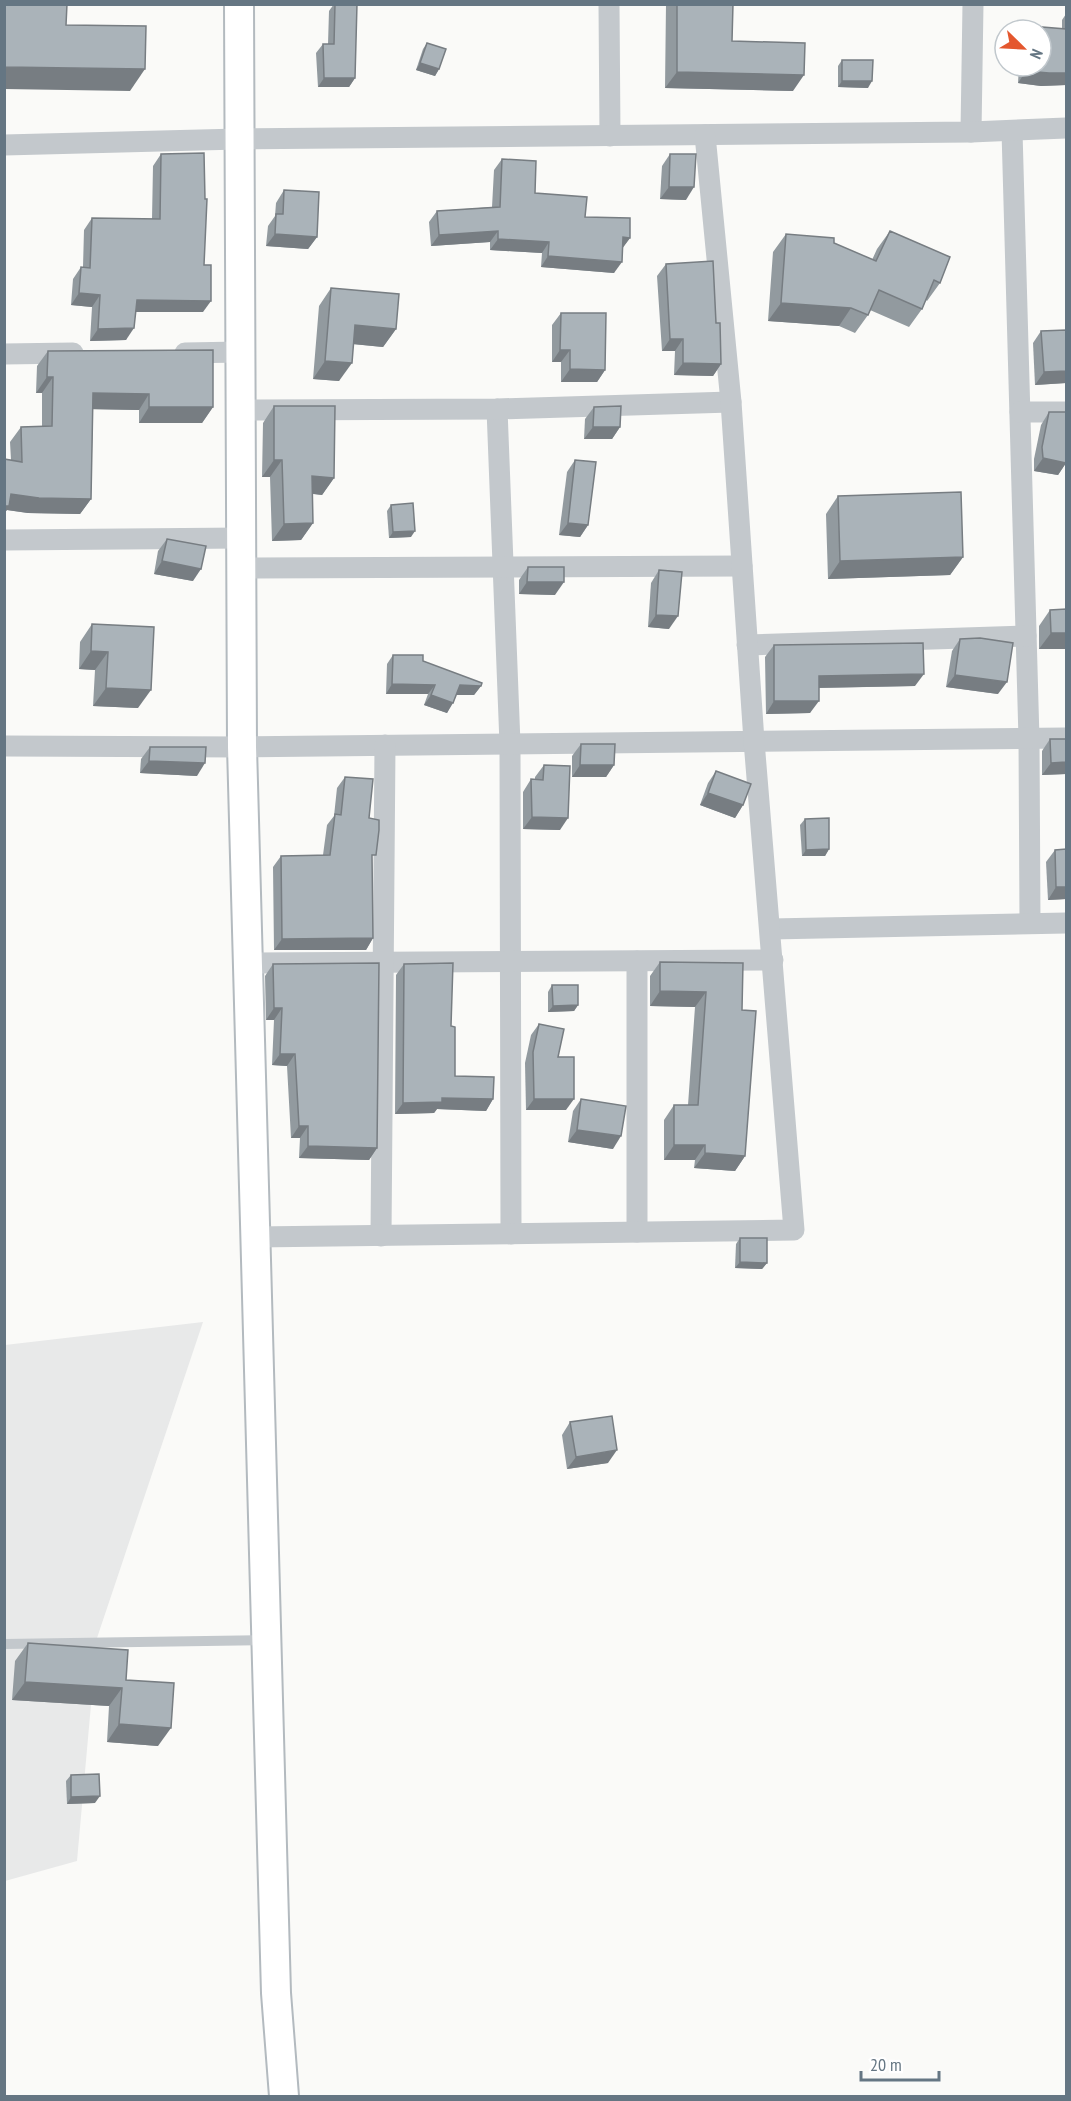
<svg xmlns="http://www.w3.org/2000/svg" width="1071" height="2101" font-family="'PT Sans Narrow',sans-serif">
<style>
.built{fill:#e8e9e9}
.lines{fill:none;stroke-linecap:round;stroke-linejoin:round}
.secondary-casing{stroke:#b3babf;stroke-width:32}
.lane{stroke:#c3c8cc;stroke-width:10}
.street{stroke:#c3c8cc;stroke-width:21}
.secondary{stroke:#fff;stroke-width:28}
.wall{fill:#929a9f}
.shaded-wall{fill:#777d82}
.building{fill:#aab3b9;stroke:#777d82;stroke-width:1.5}
</style>
<rect width="100%" height="100%" fill="#fafaf8"/>
<polygon class="built" points="203,1322 97,1638 77,1861 5,1881 5,1345"/>
<g class="lines">
<defs>
<polyline id="secondary" points="239,4 242,747 276,1993 284,2096"/>
</defs>
<use href="#secondary" class="secondary-casing"/>
<polyline class="lane" points="4,1644 265,1640"/>
<g class="street">
<polyline points="609,4 610,136"/>
<polyline points="1012,131 1029,739 1030,923"/>
<polyline points="971,132 973,4"/>
<polyline points="4,145 239,139 971,132 1066,128"/>
<polyline points="185,353 240,352"/>
<polyline points="4,354 73,353"/>
<polyline points="497,409 510,744 511,1234"/>
<polyline points="241,410 497,409 731,402"/>
<polyline points="1020,412 1066,412"/>
<polyline points="4,540 243,538"/>
<polyline points="241,568 742,566"/>
<polyline points="747,645 1026,636"/>
<polyline points="4,746 242,747 1066,738"/>
<polyline points="771,929 1066,923"/>
<polyline points="637,961 637,1232"/>
<polyline points="247,963 773,960"/>
<polyline points="381,1236 385,745"/>
<polyline points="255,1237 794,1230 754,741 731,402 705,135"/>
</g>
<use href="#secondary" class="secondary"/>
</g>
<g class="wall">
<polygon points="334,4 357,4 355,78 349,87 318,87 316,53 323,44 328,44 329,11"/>
<polygon points="666,4 733,4 732,41 793,91 665,88"/>
<polygon points="1066,14 1066,85 1041,86 1018,83 1019,66 1041,66 1041,30 1027,30 1030,26 1062,29 1062,20"/>
<polygon points="427,43 439,69 435,76 416,70 423,49"/>
<polygon points="842,60 868,88 838,87 838,66"/>
<polygon points="161,154 204,265 203,312 136,312 126,340 90,341 92,307 71,305 73,279 81,267 83,267 84,230 92,218 152,219 153,166"/>
<polygon points="670,154 686,200 660,199 662,166"/>
<polygon points="502,159 535,193 630,238 622,248 614,273 541,267 542,253 490,250 490,242 431,246 429,222 437,211 492,207 494,170"/>
<polygon points="284,190 317,237 308,249 266,246 268,226 275,216 276,203"/>
<polygon points="890,231 940,283 927,301 926,300 922,309 909,327 870,310 868,315 855,333 839,326 768,321 773,252 786,234 834,243 872,260 877,249"/>
<polygon points="666,264 716,323 721,364 713,376 674,375 675,351 662,351 657,276"/>
<polygon points="331,288 396,329 383,347 353,344 339,381 313,379 319,306"/>
<polygon points="561,313 605,370 597,382 561,382 561,362 552,362 552,325"/>
<polygon points="1066,330 1066,383 1035,385 1033,343 1041,331"/>
<polygon points="48,351 213,407 202,423 139,423 139,410 93,409 91,499 80,514 28,513 7,510 4,513 4,459 11,460 10,442 21,427 42,426 42,393 36,393 37,366"/>
<polygon points="274,406 334,478 322,495 313,494 313,523 301,540 272,541 270,477 262,477 263,423"/>
<polygon points="594,407 620,427 612,439 584,439 585,419"/>
<polygon points="1049,412 1066,463 1058,475 1034,471 1034,459 1041,425"/>
<polygon points="575,460 588,525 580,537 559,535 567,472"/>
<polygon points="838,496 963,557 950,575 828,579 826,514"/>
<polygon points="391,505 411,537 389,538 387,511"/>
<polygon points="167,539 193,581 154,574 158,551"/>
<polygon points="528,567 555,595 519,594 519,580"/>
<polygon points="659,570 669,629 648,627 651,583"/>
<polygon points="1066,609 1066,649 1039,649 1039,626 1050,610"/>
<polygon points="92,624 138,708 93,706 95,670 79,669 80,642"/>
<polygon points="960,639 998,694 946,687 952,651"/>
<polygon points="774,645 915,686 819,688 810,713 766,714 765,657"/>
<polygon points="393,655 423,661 481,686 474,695 456,695 447,713 424,705 428,694 386,694 387,664"/>
<polygon points="1050,739 1066,739 1066,774 1042,775 1042,751"/>
<polygon points="581,744 614,765 606,777 572,777 572,756"/>
<polygon points="150,747 197,776 140,773 141,759"/>
<polygon points="544,765 560,830 523,829 523,792 531,779 535,780 535,777"/>
<polygon points="716,771 743,805 735,818 700,805 708,783"/>
<polygon points="345,777 369,818 372,862 373,938 366,950 274,950 273,867 281,856 323,855 327,825 334,816 337,788"/>
<polygon points="805,819 829,849 825,856 802,856 800,825"/>
<polygon points="1055,850 1066,899 1048,900 1046,862"/>
<polygon points="660,962 742,1010 745,1156 735,1171 694,1168 695,1160 664,1160 664,1120 674,1105 688,1105 695,1007 650,1006 650,976"/>
<polygon points="273,964 377,1148 369,1160 299,1158 300,1138 291,1138 287,1066 272,1065 274,1020 266,1020 265,976"/>
<polygon points="404,964 451,1026 455,1076 493,1099 486,1111 437,1109 434,1113 395,1114 396,975"/>
<polygon points="552,985 578,1005 574,1011 548,1012 548,992"/>
<polygon points="539,1024 566,1110 526,1110 525,1063 531,1035"/>
<polygon points="581,1099 613,1149 568,1142 573,1111"/>
<polygon points="740,1238 767,1263 762,1269 735,1268 736,1244"/>
<polygon points="570,1422 608,1463 567,1469 562,1435"/>
<polygon points="28,1643 126,1680 158,1746 107,1742 109,1706 12,1700 15,1661"/>
<polygon points="71,1775 95,1803 67,1804 66,1781"/>
</g>
<g class="shaded-wall">
<polygon points="420,63 439,69 435,76 416,70"/>
<polygon points="4,67 145,69 130,91 4,89"/>
<polygon points="1026,71 1066,73 1066,85 1041,86 1018,83"/>
<polygon points="677,72 804,75 793,91 665,88"/>
<polygon points="324,78 355,78 349,87 318,87"/>
<polygon points="842,81 872,81 868,88 838,87"/>
<polygon points="669,187 694,187 686,200 660,199"/>
<polygon points="498,231 490,242 431,246 439,235"/>
<polygon points="275,234 317,237 308,249 266,246"/>
<polygon points="623,237 630,238 622,249"/>
<polygon points="498,239 549,242 542,253 490,250"/>
<polygon points="548,256 622,262 614,273 541,267"/>
<polygon points="79,293 100,295 92,307 71,305"/>
<polygon points="137,300 211,301 203,312 128,312"/>
<polygon points="781,303 851,308 839,326 768,321"/>
<polygon points="355,325 396,329 383,347 342,343"/>
<polygon points="134,328 126,340 90,341 98,329"/>
<polygon points="670,339 683,339 675,351 662,351"/>
<polygon points="560,350 570,350 561,362 552,362"/>
<polygon points="325,361 352,363 339,381 313,379"/>
<polygon points="683,363 721,364 713,376 674,375"/>
<polygon points="570,369 605,370 597,382 561,382"/>
<polygon points="1066,371 1066,383 1035,385 1044,372"/>
<polygon points="47,377 53,377 42,393 36,393"/>
<polygon points="93,393 149,394 139,410 82,409"/>
<polygon points="149,407 213,407 202,423 139,423"/>
<polygon points="593,427 620,427 612,439 584,439"/>
<polygon points="1043,458 1066,463 1058,475 1034,471"/>
<polygon points="274,460 282,460 270,477 262,477"/>
<polygon points="312,476 334,478 322,495 300,492"/>
<polygon points="11,494 91,499 80,514 28,513 7,510 4,513 4,503"/>
<polygon points="313,523 301,540 272,541 284,524"/>
<polygon points="568,523 588,525 580,537 559,535"/>
<polygon points="415,531 411,537 389,538 393,532"/>
<polygon points="963,557 950,575 828,579 840,561"/>
<polygon points="162,561 201,569 193,581 154,574"/>
<polygon points="527,582 564,582 555,595 519,594"/>
<polygon points="656,615 678,616 669,629 648,627"/>
<polygon points="1051,633 1066,633 1066,649 1039,649"/>
<polygon points="91,651 108,652 95,670 79,669"/>
<polygon points="924,674 915,686 810,688 819,676"/>
<polygon points="955,675 1007,682 998,694 946,687"/>
<polygon points="392,684 435,685 428,694 386,694"/>
<polygon points="460,685 481,686 474,695 453,695"/>
<polygon points="106,688 151,690 138,708 93,706"/>
<polygon points="431,695 453,703 447,713 424,705"/>
<polygon points="774,701 819,701 810,713 766,714"/>
<polygon points="149,761 205,763 197,776 140,773"/>
<polygon points="1066,762 1066,774 1042,775 1051,763"/>
<polygon points="580,765 614,765 606,777 572,777"/>
<polygon points="708,793 743,805 735,818 700,805"/>
<polygon points="532,817 568,818 560,830 523,829"/>
<polygon points="829,849 825,856 802,856 806,850"/>
<polygon points="1056,887 1066,887 1066,899 1048,900"/>
<polygon points="373,938 366,950 274,950 282,939"/>
<polygon points="660,991 706,992 695,1007 650,1006"/>
<polygon points="578,1005 574,1011 548,1012 553,1006"/>
<polygon points="274,1008 282,1008 274,1020 266,1020"/>
<polygon points="280,1054 295,1054 287,1066 272,1065"/>
<polygon points="442,1098 493,1099 486,1111 437,1109 434,1113 395,1114 403,1103"/>
<polygon points="534,1099 574,1099 566,1110 526,1110"/>
<polygon points="299,1126 308,1126 300,1138 291,1138"/>
<polygon points="577,1130 621,1136 613,1149 568,1142"/>
<polygon points="674,1145 705,1145 695,1160 664,1160"/>
<polygon points="308,1146 377,1148 369,1160 299,1158"/>
<polygon points="705,1153 745,1156 735,1171 694,1168"/>
<polygon points="740,1262 767,1263 762,1269 735,1268"/>
<polygon points="617,1450 608,1463 567,1469 576,1457"/>
<polygon points="25,1682 122,1688 109,1706 12,1700"/>
<polygon points="119,1724 171,1728 158,1746 107,1742"/>
<polygon points="100,1796 95,1803 67,1804 71,1797"/>
</g>
<g class="building">
<polygon points="4,4 67,4 66,25 146,26 145,69 4,67"/>
<polygon points="335,4 357,4 355,78 324,78 323,44 334,44"/>
<polygon points="677,4 733,4 732,41 805,43 804,75 677,72"/>
<polygon points="1030,26 1066,29 1066,73 1049,73 1026,71 1027,66 1041,66 1041,30 1030,30"/>
<polygon points="427,43 446,49 439,69 420,63"/>
<polygon points="842,60 873,60 872,81 842,81"/>
<polygon points="204,153 205,199 207,199 204,265 211,265 211,301 137,300 134,328 98,329 100,295 79,293 81,267 90,268 92,218 160,219 161,154"/>
<polygon points="670,154 696,154 694,187 669,187"/>
<polygon points="502,159 536,161 535,193 587,197 585,217 630,218 630,238 623,237 622,262 548,256 549,242 498,239 498,231 439,235 437,211 500,207"/>
<polygon points="284,190 319,192 317,237 275,234 276,214 283,214"/>
<polygon points="890,231 950,257 940,283 934,280 922,309 879,290 868,315 851,308 781,303 786,234 834,238 834,243 876,261"/>
<polygon points="713,261 716,323 720,323 721,364 683,363 683,339 670,339 666,264"/>
<polygon points="331,288 399,294 396,329 355,325 352,363 325,361"/>
<polygon points="561,313 606,313 605,370 570,369 570,350 560,350"/>
<polygon points="1066,330 1066,371 1044,372 1041,331"/>
<polygon points="213,350 213,407 149,407 149,394 93,393 91,499 39,498 11,494 9,506 4,506 4,459 22,462 21,427 52,426 53,377 47,377 48,351"/>
<polygon points="274,406 335,406 334,478 312,476 313,523 284,524 282,460 274,460"/>
<polygon points="621,406 620,427 593,427 594,407"/>
<polygon points="1049,412 1066,412 1066,463 1043,458 1042,447"/>
<polygon points="575,460 596,462 588,525 568,523"/>
<polygon points="961,492 963,557 840,561 838,496"/>
<polygon points="413,503 415,531 393,532 391,505"/>
<polygon points="167,539 206,546 201,569 162,561"/>
<polygon points="528,567 564,567 564,582 527,582"/>
<polygon points="659,570 682,572 678,616 656,615"/>
<polygon points="1066,609 1066,633 1051,633 1050,610"/>
<polygon points="92,624 154,627 151,690 106,688 108,652 91,651"/>
<polygon points="980,638 1013,643 1007,682 955,675 960,639"/>
<polygon points="923,643 924,674 819,676 819,701 774,701 774,645"/>
<polygon points="393,655 423,655 423,661 482,683 481,686 460,685 453,703 431,695 435,685 392,684"/>
<polygon points="1050,739 1066,739 1066,762 1051,763"/>
<polygon points="581,744 615,744 614,765 580,765"/>
<polygon points="150,747 206,747 205,763 149,761"/>
<polygon points="544,765 570,766 568,818 532,817 531,779 543,780"/>
<polygon points="716,771 751,784 743,805 708,793"/>
<polygon points="345,777 373,779 369,818 379,820 379,830 376,855 372,855 373,938 282,939 281,856 330,855 335,814 341,815"/>
<polygon points="829,818 829,849 806,850 805,819"/>
<polygon points="1066,849 1066,887 1056,887 1055,850"/>
<polygon points="660,962 743,963 742,1010 756,1011 745,1156 705,1153 705,1145 674,1145 674,1105 698,1105 706,992 660,991"/>
<polygon points="379,963 377,1148 308,1146 308,1126 299,1126 295,1054 280,1054 282,1008 274,1008 273,964"/>
<polygon points="453,963 451,1026 455,1027 455,1076 494,1077 493,1099 442,1098 442,1102 403,1103 404,964"/>
<polygon points="552,985 578,985 578,1005 553,1006"/>
<polygon points="539,1024 564,1029 558,1057 574,1057 574,1099 534,1099 533,1052"/>
<polygon points="581,1099 626,1106 621,1136 577,1130"/>
<polygon points="740,1238 767,1238 767,1263 740,1262"/>
<polygon points="612,1416 617,1450 576,1457 570,1422"/>
<polygon points="28,1643 128,1650 126,1680 174,1683 171,1728 119,1724 122,1688 25,1682"/>
<polygon points="99,1774 100,1796 71,1797 71,1775"/>
</g>
<rect width="1071" height="2101" fill="none" stroke="#657683" stroke-width="12"/>
<g transform="translate(1023 48) rotate(114)"><circle r="28" fill="#ffffff" stroke="#c1c8cd" stroke-width="1.5"/>
<path d="M0-4.5L10 22L0 15L-10 22Z" fill="#e4572e"/>
<text y="-9" font-size="16" font-weight="bold" text-anchor="middle" fill="#657683">N</text>
</g>
<path d="M861 2071v9h78v-9" fill="none" stroke="#657683" stroke-width="3"/>
<text x="870" y="2071" font-size="18" fill="#657683" stroke="#ffffff" stroke-width="4.5" paint-order="stroke">20 m</text>
</svg>
